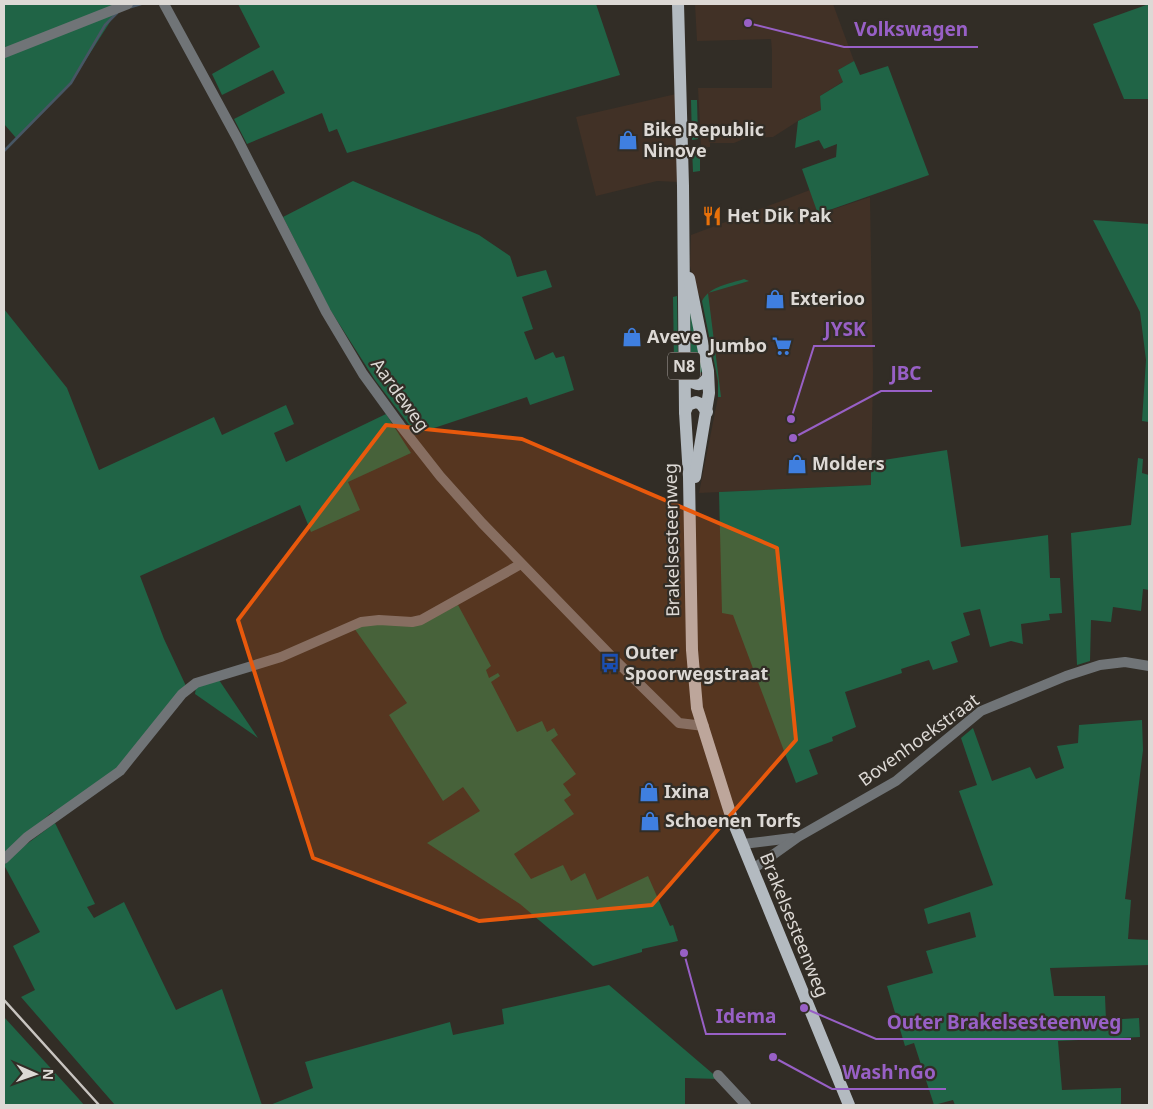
<svg xmlns="http://www.w3.org/2000/svg" width="1153" height="1109" font-family="'Noto Sans',sans-serif">
<style>
.commercial{fill:#413126}
.green{fill:#206446}
.lines{fill:none;stroke-linecap:round;stroke-linejoin:round}
.stream{stroke:#475664;stroke-width:2.5}
.minor{stroke:#707477;stroke-width:10}
.tertiary{stroke:#707477;stroke-width:10}
.primary{stroke:#b3bac0;stroke-width:12}
.rail{stroke:#c8c4c0;stroke-width:2.5}
.marked{fill:#e8590c;fill-opacity:0.2;stroke:#e8590c;stroke-width:4;stroke-linejoin:round}
.labels{text-anchor:middle;stroke-width:4.5;stroke-linejoin:round;paint-order:stroke}
.shield{fill:#322d26;stroke:#aaa5a0;stroke-width:1}
.shield-label{font-size:16px;font-weight:bold;fill:#ddd9d5}
.poi-label{font-size:18px;font-weight:bold;fill:#ddd9d5;stroke:#322d26;text-anchor:start}
.street-label{font-size:18px;fill:#ddd9d5;stroke:#322d26}
.leader{fill:none;stroke:#9860c6;stroke-width:2}
.callout-dot{fill:#9860c6;stroke:#322d26;stroke-width:2}
.callout-label{font-size:19px;text-anchor:middle;font-weight:bold;fill:#9860c6;stroke:#322d26;stroke-width:4.5;stroke-linejoin:round;paint-order:stroke}
</style>
<rect width="100%" height="100%" fill="#322d26"/>
<g class="commercial">
<polygon points="695,4 833,4 854,61 838,70 844,81 820,96 821,110 798,121 773,137 746,138 734,143 710,143 710,147 701,148 698,88 772,88 772,51 771,39 697,41"/>
<polygon points="676,94 679,182 657,181 596,196 576,117"/>
<polygon points="810,190 819,214 870,197 873,373 871,485 699,493 719,392 704,304 696,289 690,266 691,235"/>
</g>
<g class="green">
<polygon points="4,4 119,4 4,49"/>
<polygon points="238,4 596,4 620,75 347,153 337,129 329,132 322,113 247,144 234,119 285,93 273,70 222,95 212,74 260,47"/>
<polygon points="1149,4 1149,99 1124,99 1093,24"/>
<polygon points="115,14 71,83 17,139 4,124 4,56"/>
<polygon points="854,61 860,75 888,66 929,175 818,214 802,169 836,157 837,144 824,149 819,140 795,148 798,121 821,110 820,96 843,82 838,70"/>
<polygon points="691,100 697,100 698,139 692,140"/>
<polygon points="692,148 700,148 700,171 693,172"/>
<polygon points="353,181 479,235 510,256 517,277 546,270 552,287 522,297 533,329 524,332 535,360 553,352 556,358 564,356 574,390 530,405 527,397 416,434 375,380 329,308 283,217"/>
<polygon points="1093,220 1149,224 1149,422 1142,421 1146,360 1140,312"/>
<path d="M744 279 749 281 708 293 721 397H718V381L702 301C710 286 729 284 744 279Z"/>
<polygon points="677,296 678,360 674,360 673,297"/>
<polygon points="690,302 703,371 697,375 691,369"/>
<polygon points="4,309 67,388 99,470 214,417 222,435 286,405 294,424 274,433 286,462 386,414 411,453 348,482 360,510 311,532 300,505 140,576 164,639 186,686 119,769 65,807 51,813 4,854"/>
<polygon points="947,450 961,547 1048,535 1050,578 1060,578 1062,613 1049,614 1050,620 1021,624 1023,644 1011,641 990,647 980,609 963,613 970,635 951,642 958,662 933,670 929,660 901,669 902,673 845,692 856,727 832,737 833,741 809,750 818,774 796,783 733,615 722,613 719,492 871,485 871,462"/>
<polygon points="1138,458 1143,459 1142,473 1149,475 1149,590 1143,589 1141,611 1113,607 1111,622 1091,620 1090,661 1077,665 1071,533 1131,525"/>
<polygon points="458,605 491,666 486,670 489,678 498,673 500,676 491,682 517,732 542,721 547,732 554,728 558,735 551,740 576,774 563,784 571,795 564,800 574,814 514,854 531,879 563,865 571,881 585,873 597,900 648,876 670,926 673,925 678,941 642,949 642,952 593,966 520,904 427,843 480,811 463,787 443,801 389,715 407,703 354,628 363,624 421,624"/>
<polygon points="219,680 258,738 195,694 196,687"/>
<polygon points="1142,720 1143,750 1125,899 1131,900 1128,939 1149,940 1149,965 1050,968 1054,996 1105,996 1106,1020 1139,1018 1140,1037 1058,1041 1062,1090 1121,1088 1121,1105 955,1105 953,1100 934,1105 914,1043 905,1046 887,986 933,973 926,951 976,937 970,912 928,924 924,909 993,885 959,791 977,785 961,738 973,728 992,781 1030,767 1036,779 1064,768 1057,746 1078,743 1079,725"/>
<polygon points="55,823 95,904 87,907 94,918 124,902 176,1010 222,989 262,1105 115,1105 21,997 35,990 13,946 40,932 4,865 16,852"/>
<polygon points="609,985 719,1079 685,1078 685,1105 270,1105 313,1088 305,1062 450,1022 453,1035 504,1024 502,1009"/>
<polygon points="4,1017 78,1098 84,1105 4,1105"/>
</g>
<g class="lines">
<g class="stream">
<polyline points="131,7 141,4"/>
<polyline points="4,151 71,83 105,25 117,13"/>
</g>
<g class="minor">
<polyline points="4,53 128,4"/>
<polyline points="4,859 27,837 120,771 182,694 196,683 281,657 361,622 379,620 412,622 421,620 521,564"/>
<polyline points="718,1075 746,1105"/>
</g>
<g class="tertiary">
<polyline points="164,4 237,138 326,312 363,374 400,425 440,476 482,523 614,659 679,723 704,726"/>
<polyline points="743,844 792,838"/>
<polyline points="753,869 798,837 896,781 981,711 1066,676 1100,665 1125,662 1149,666"/>
</g>
<g class="primary">
<polyline points="678,4 683,186 685,412 689,477 692,650 697,708 732,819 849,1105"/>
<polyline points="689,278 708,371 709,393 695,477"/>
<path d="M685 375C692 384 701 389 708 377"/>
<polyline points="685,412 688,405 696,402 701,404 707,412"/>
</g>
<polyline class="rail" points="4,1000 99,1105"/>
</g>
<path class="marked" d="M386 425 522 439 777 548 796 740 652 905 479 921 313 858 238 620Z"/>
<defs>
<symbol id="shop-bare" viewBox="-9 -9 18 18"><path d="M-5-2.5h2.3a2.7 3.5 0 0 1 5.4 0H5L5.5 6h-11ZM-1.5-2.5h3a1.5 2.3 0 0 0-3 0Z" fill="#3f7fe0" stroke="#322d26" stroke-width="2.5" paint-order="stroke"/></symbol>
<symbol id="restaurant-bare" viewBox="-9 -9 18 18"><path d="M-5-6h1v4h1v-4h1v4h1v-4h1v5L-1.5 .5V6h-2V.5L-5-1ZM5-6V6H3V1.5H1.5Q1.5-4 5-6Z" fill="#e8710a" stroke="#322d26" stroke-width="2.5" paint-order="stroke"/></symbol>
<symbol id="supermarket-bare" viewBox="-9 -9 18 18"><path d="M-6-5.5h2.5l.6 2H6L4.5 2H-2.5L-4.4-4H-6ZM-1.5 3.2a1.3 1.3 0 1 0 .1 0ZM3 3.2a1.3 1.3 0 1 0 .1 0Z" fill="#3f7fe0" stroke="#322d26" stroke-width="2.5" paint-order="stroke"/></symbol>
<symbol id="bus-bare" viewBox="-9 -9 18 18"><path d="M-5-6H5V4H4V6H2V4H-2V6H-4V4H-5ZM-3.5-4V0h7V-4ZM-3.5 1.2v1.5H-2V1.2ZM2 1.2v1.5H3.5V1.2Z" fill="#1a4fb4" stroke="#322d26" stroke-width="2.5" paint-order="stroke"/></symbol>
</defs>
<g fill-rule="evenodd">
<use href="#shop-bare" x="614" y="126" width="28" height="28"/>
<use href="#restaurant-bare" x="698" y="202" width="28" height="28"/>
<use href="#shop-bare" x="761" y="285" width="28" height="28"/>
<use href="#shop-bare" x="618" y="323" width="28" height="28"/>
<use href="#supermarket-bare" x="768" y="332" width="28" height="28"/>
<use href="#shop-bare" x="783" y="450" width="28" height="28"/>
<use href="#bus-bare" x="596" y="649" width="28" height="28"/>
<use href="#shop-bare" x="635" y="778" width="28" height="28"/>
<use href="#shop-bare" x="636" y="807" width="28" height="28"/>
</g>
<g class="labels">
<rect class="shield" x="668" y="352.5" width="32" height="27" rx="4"/>
<g class="shield-label">
<text x="684" y="372">N8</text>
</g>
<g class="poi-label">
<text x="643" y="136">Bike Republic<tspan x="643" dy="21">Ninove</tspan></text>
<text x="727" y="222">Het Dik Pak</text>
<text x="790" y="305">Exterioo</text>
<text x="647" y="343">Aveve</text>
<text x="767" y="352" text-anchor="end">Jumbo</text>
<text x="812" y="470">Molders</text>
<text x="625" y="659">Outer<tspan x="625" dy="21">Spoorwegstraat</tspan></text>
<text x="664" y="798">Ixina</text>
<text x="665" y="827">Schoenen Torfs</text>
</g>
<g class="street-label">
<text transform="translate(400 395) rotate(54)" y="6">Aardeweg</text>
<text transform="translate(672 540) rotate(-91)" y="6">Brakelsesteenweg</text>
<text transform="translate(919 740) rotate(-36)" y="6">Bovenhoekstraat</text>
<text transform="translate(794 925) rotate(68)" y="6">Brakelsesteenweg</text>
</g>
</g>
<path class="leader" d="M748 23L844 47H978M791 419L814 346H875M793 438L881 391H932M684 953L706 1034H786M804 1008L876 1039H1131M773 1057L832 1089H946"/>
<g class="callout-dot">
<circle cx="748" cy="23" r="5"/>
<circle cx="791" cy="419" r="5"/>
<circle cx="793" cy="438" r="5"/>
<circle cx="684" cy="953" r="5"/>
<circle cx="804" cy="1008" r="5"/>
<circle cx="773" cy="1057" r="5"/>
</g>
<g class="callout-label">
<text x="911" y="36">Volkswagen</text>
<text x="845" y="336">JYSK</text>
<text x="906" y="380">JBC</text>
<text x="746" y="1023">Idema</text>
<text x="1004" y="1029">Outer Brakelsesteenweg</text>
<text x="889" y="1079">Wash'nGo</text>
</g>
<rect width="1153" height="1109" fill="none" stroke="#ddd9d5" stroke-width="10"/>
<g transform="translate(35 1074) rotate(92)" stroke="#322d26" stroke-width="4" paint-order="stroke">
<path d="M0-4L9 19L0 12L-9 19Z" fill="#ddd9d5"/>
<text y="-8" font-size="14" font-weight="bold" text-anchor="middle" fill="#ddd9d5">N</text>
</g>
</svg>
